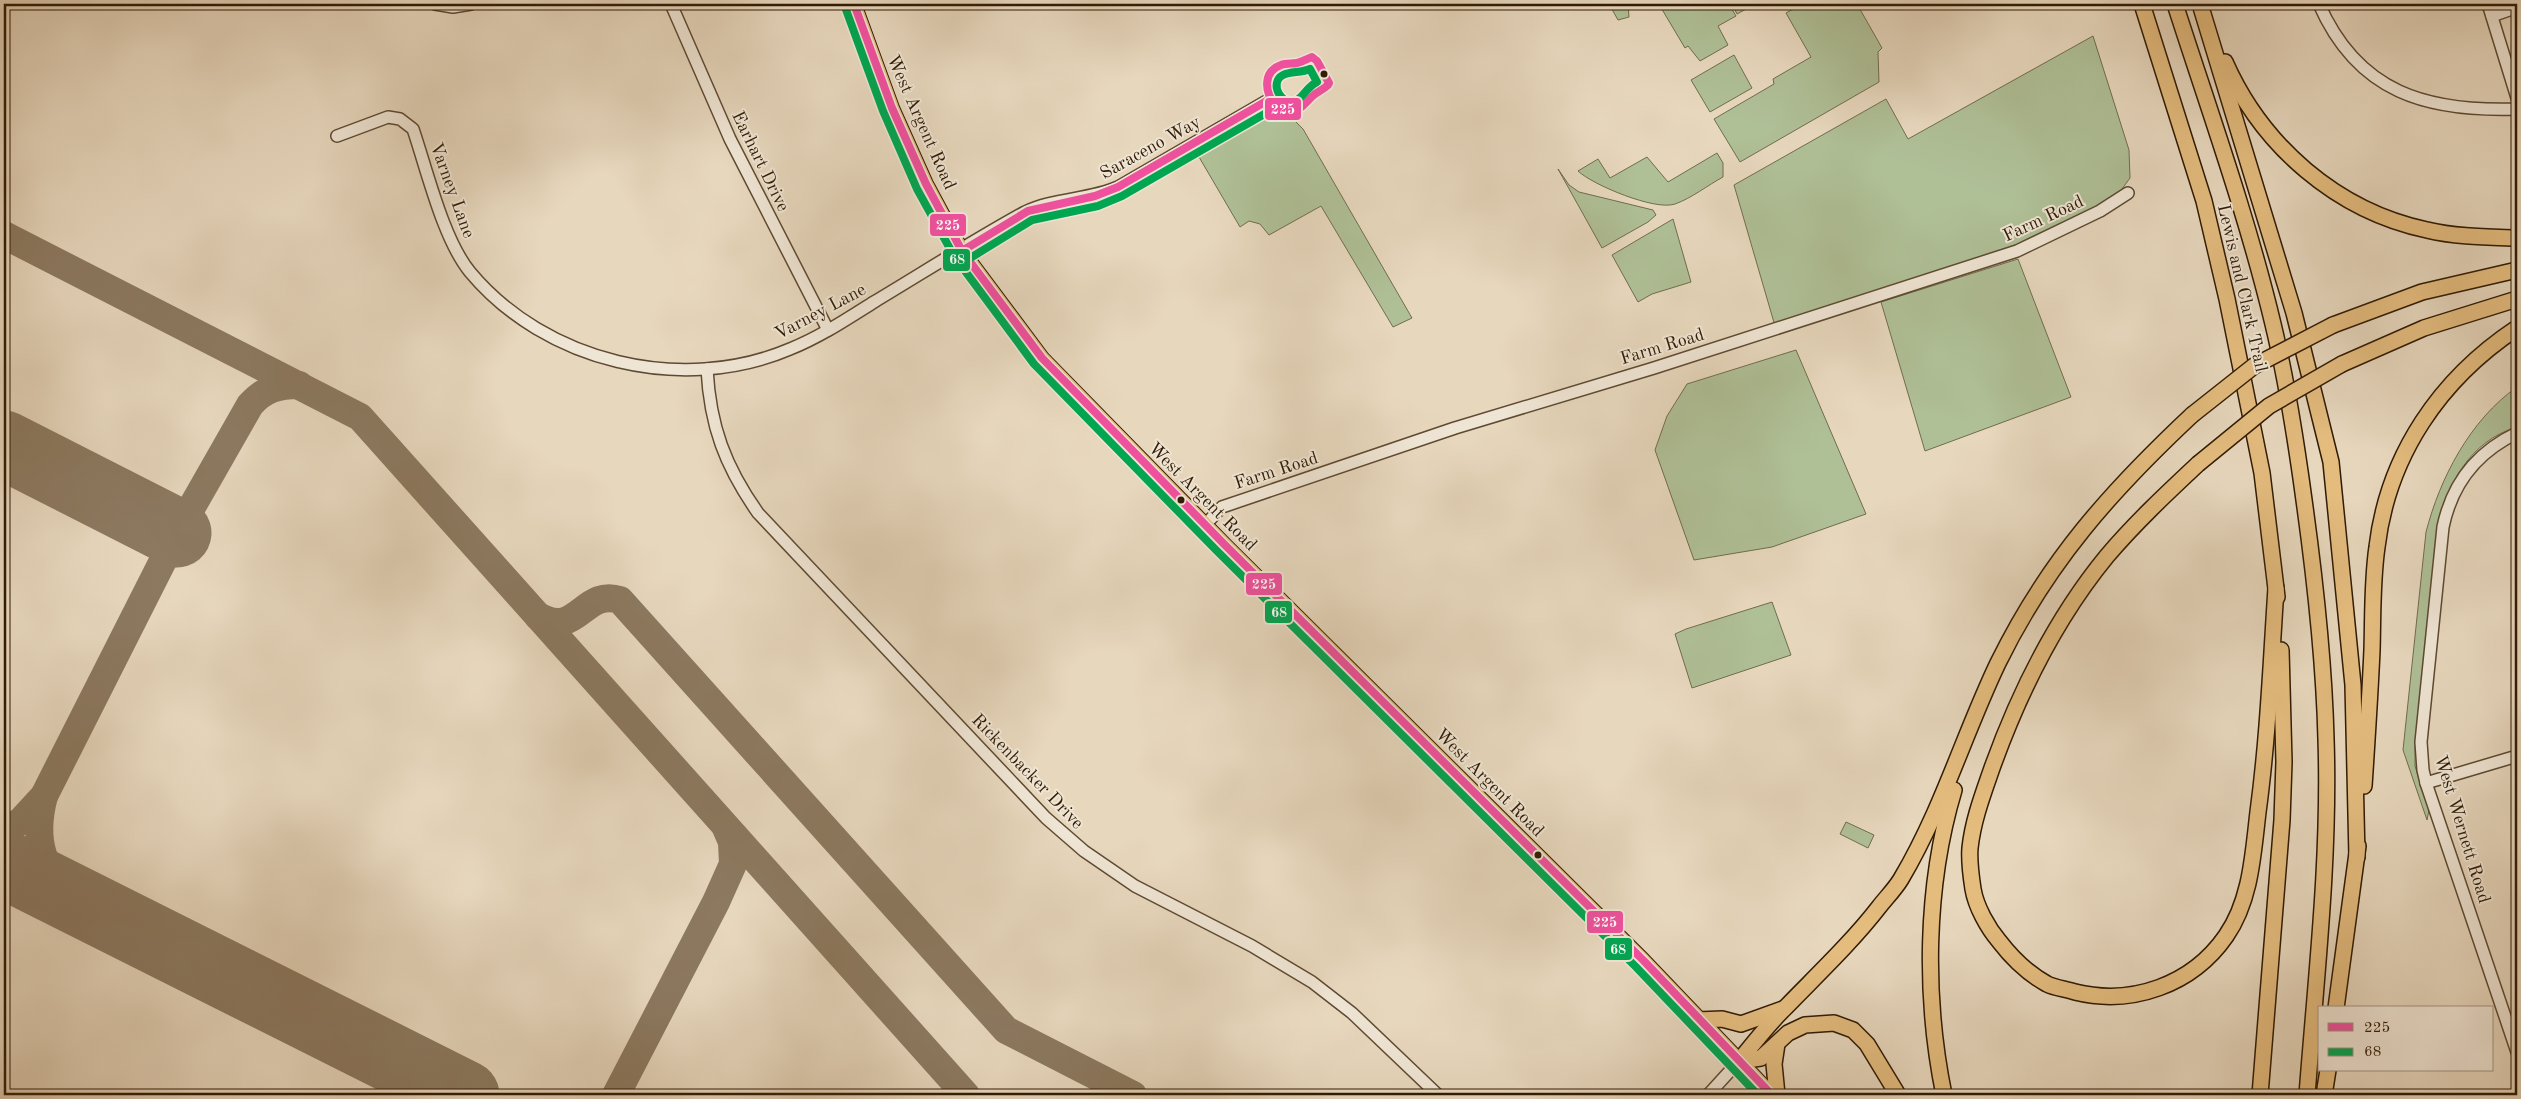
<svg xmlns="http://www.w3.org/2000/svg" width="2521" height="1099" font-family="'Old Standard TT',serif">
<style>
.green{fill:#afbf96;stroke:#706d4d}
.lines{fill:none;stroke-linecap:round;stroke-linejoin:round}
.taxiway{stroke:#8c7960;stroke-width:28}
.runway{stroke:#8c7960;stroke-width:69}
.minor-casing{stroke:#5e4a32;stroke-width:14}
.major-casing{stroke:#301b04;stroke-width:16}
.highway-casing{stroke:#301b04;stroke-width:18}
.minor{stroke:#efe5d4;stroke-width:11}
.major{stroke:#e4bc7e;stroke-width:14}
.highway{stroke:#e4bc7e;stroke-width:15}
.highway-bridge-casing{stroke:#301b04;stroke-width:18;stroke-linecap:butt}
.highway-bridge{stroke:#e4bc7e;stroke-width:15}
.bus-1-casing{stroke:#efe5d4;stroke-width:11}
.bus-2-casing{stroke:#efe5d4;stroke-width:11}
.bus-1{stroke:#ef519e;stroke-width:8}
.bus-2{stroke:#00a651;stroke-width:8}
.bus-dot{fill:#301b04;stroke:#efe5d4;stroke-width:2}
.labels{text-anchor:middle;stroke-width:4;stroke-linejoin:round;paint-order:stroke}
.street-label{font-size:18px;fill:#301b04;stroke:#efe5d4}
.line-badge{stroke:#efe5d4;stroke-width:2}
.badge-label{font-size:14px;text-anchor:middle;font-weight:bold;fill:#fff}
</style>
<rect width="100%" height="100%" fill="#e7d7bd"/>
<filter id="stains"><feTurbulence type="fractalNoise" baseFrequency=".004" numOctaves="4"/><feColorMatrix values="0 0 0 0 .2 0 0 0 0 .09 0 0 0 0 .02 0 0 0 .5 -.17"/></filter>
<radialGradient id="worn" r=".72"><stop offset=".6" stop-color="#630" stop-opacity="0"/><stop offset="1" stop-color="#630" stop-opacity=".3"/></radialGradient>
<g class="green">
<polygon points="1609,4 1628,4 1629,17 1618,20"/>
<polygon points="1663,4 1729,4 1736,16 1718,26 1728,45 1700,61 1688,46 1685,48 1660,6"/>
<polygon points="1732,4 1755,4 1737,14"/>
<polygon points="1802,4 1857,4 1882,48 1878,52 1879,82 1740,162 1714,119 1774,84 1773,79 1811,57 1786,13"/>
<polygon points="2093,36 2129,150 2130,178 2119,193 2097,208 2001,253 1775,326 1734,185 1886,99 1908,139"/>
<polygon points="1734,55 1752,88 1710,112 1691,80"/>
<polygon points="1275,116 1295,121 1303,129 1412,318 1393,327 1321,206 1269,235 1260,224 1249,221 1240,227 1199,157 1261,118"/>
<path d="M1717 153 1723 163V177C1708 185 1692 198 1675 204 1655 211 1593 185 1578 171L1598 159 1610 178 1647 157 1668 182Z"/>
<polygon points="1558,169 1569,185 1579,192 1653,210 1656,215 1648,222 1602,248"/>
<polygon points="1673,219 1691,282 1652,294 1638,302 1612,255"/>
<polygon points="2018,259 2071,397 1925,451 1881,302"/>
<polygon points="1796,350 1866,514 1772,547 1694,560 1655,450 1667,416 1687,384"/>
<path d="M2517 387V427C2470 441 2448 483 2437 528L2415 745V766L2429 810 2427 820 2403 750 2426 532C2440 478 2470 420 2517 387Z"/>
<polygon points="1772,602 1791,655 1692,688 1675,634 1686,629"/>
<polygon points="1846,822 1874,835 1868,848 1840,834"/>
</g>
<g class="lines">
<g class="taxiway">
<polyline points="4,235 360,417 966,1095"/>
<path d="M538 616C578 639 583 588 620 600L1006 1030 1133 1095"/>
<path d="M44 796C32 842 42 871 78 901"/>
<path d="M4 831 21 821 44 796 177 533 250 405C264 389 278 385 299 385"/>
<polyline points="616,1095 716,902 733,864 732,842 726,828"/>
</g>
<g class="runway">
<polyline points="4,445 177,533"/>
<polyline points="4,864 465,1095"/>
</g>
<defs>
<g id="minor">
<polyline points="435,4 453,7 471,4"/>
<polyline points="671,4 730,139 828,330"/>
<path d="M2319 4C2358 93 2427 112 2517 109"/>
<polyline points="2488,4 2517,98"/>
<polyline points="2492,16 2512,9"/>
<path d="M337 136 388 117 400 119 413 129C427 170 443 239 470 272 545 362 682 395 790 349 820 337 847 319 874 302 924 272 974 240 1025 212 1054 198 1089 200 1118 187L1270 99"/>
<path d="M707 369C710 426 725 466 758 513L1046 818 1084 851 1135 886 1252 946 1312 982 1352 1013 1438 1095"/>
<path d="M2517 433C2477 452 2452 484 2443 527L2421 742 2423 770 2426 783 2517 1052"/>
<polyline points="1205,525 1222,507 1455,428 1654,368 2017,251 2100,211 2128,193"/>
<polyline points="2426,783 2517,756"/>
<polyline points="1708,1095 1739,1061"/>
</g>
<polyline id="major" points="854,4 892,108 926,184 962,251 1042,358 1224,544 1643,960 1772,1095"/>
<g id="highway">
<polyline points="2142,4 2204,201 2227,299 2262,473 2277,597"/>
<path d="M2175 4C2209 110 2247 215 2273 324 2287 382 2296 441 2304 500 2315 579 2324 658 2326 739 2330 858 2316 977 2307 1095"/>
<polyline points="2200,4 2294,313 2331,462 2353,685 2357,857"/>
<path d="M2225 62C2262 146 2337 211 2427 230 2456 237 2487 237 2517 238"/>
<polyline points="2333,325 2422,292 2517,270"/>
<polyline points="2342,364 2424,328 2517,299"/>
<path d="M2198 464C2167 493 2135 523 2107 556 2056 618 2019 693 1992 768 1983 794 1973 820 1970 848 1969 860 1971 876 1973 889 1976 907 1988 928 1999 941 2012 958 2027 973 2047 984 2055 988 2066 989 2075 992 2132 1006 2192 985 2226 936 2251 900 2253 854 2258 812 2268 738 2271 663 2276 588"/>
<path d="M2364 786C2367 741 2370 695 2372 650 2373 616 2372 581 2377 547 2388 455 2440 379 2517 328"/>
<polyline points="2336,1008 2358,846"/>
<polyline points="1698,1020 1722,1019 1741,1024 1783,1009"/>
<polyline points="1777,1044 1774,1064 1777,1095"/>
<path d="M1739 1061C1754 1043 1769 1023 1786 1007 1818 974 1851 943 1879 907 1886 898 1895 889 1901 879 1942 810 1964 734 1998 663 2048 561 2111 491 2192 415"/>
<polyline points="1739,1061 1761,1058 1788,1033 1805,1025 1834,1023 1853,1030 1867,1044 1898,1095"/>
<path d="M1944 1095C1924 997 1925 887 1954 790"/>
<polyline points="2260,1095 2282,820 2284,762 2281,650"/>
<polyline points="2324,1095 2328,1070"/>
</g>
</defs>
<use href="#minor" class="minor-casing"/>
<use href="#major" class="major-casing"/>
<use href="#highway" class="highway-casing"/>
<use href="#minor" class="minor"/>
<use href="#major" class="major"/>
<use href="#highway" class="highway"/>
<defs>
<g id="highway-bridge">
<polyline points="2192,415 2254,366 2333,325"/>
<polyline points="2198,464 2269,406 2342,364"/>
</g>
</defs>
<use href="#highway-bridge" class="highway-bridge-casing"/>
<use href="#highway-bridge" class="highway-bridge"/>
<defs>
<g id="bus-1">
<polyline points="854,4 892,108 926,184 962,251 1042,358 1224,544 1643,960 1772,1095"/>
<path d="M1312 57 1317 61 1329 83 1328 85C1324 89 1319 91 1315 94 1300 106 1299 120 1275 105 1265 92 1262 72 1281 65 1286 63 1292 64 1297 63 1302 62 1307 59 1312 57Z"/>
<polyline points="962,251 1028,211 1095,196 1118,187 1270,99"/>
</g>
<g id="bus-2">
<polyline points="845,7 883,111 917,189 954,256 1034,364 1217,551 1636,967 1758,1095"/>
<path d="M1310 69 1317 82C1308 86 1304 96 1297 100 1282 108 1268 83 1283 75 1291 71 1301 73 1310 69Z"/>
<polyline points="967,260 1032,220 1098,206 1122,196 1275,108"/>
</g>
</defs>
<use href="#bus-1" class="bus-1-casing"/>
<use href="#bus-2" class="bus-2-casing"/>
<use href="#bus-1" class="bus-1"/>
<use href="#bus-2" class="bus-2"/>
</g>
<g class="bus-dot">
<circle cx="1324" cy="74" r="4.5"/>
<circle cx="1181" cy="500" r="4.5"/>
<circle cx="1538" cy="855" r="4.5"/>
</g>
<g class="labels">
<g class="street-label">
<text transform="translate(922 122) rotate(66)" y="6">West Argent Road</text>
<text transform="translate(1150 147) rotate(-29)" y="6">Saraceno Way</text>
<text transform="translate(761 161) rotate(64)" y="6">Earhart Drive</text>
<text transform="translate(453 190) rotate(70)" y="6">Varney Lane</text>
<text transform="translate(2043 218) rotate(-25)" y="6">Farm Road</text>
<text transform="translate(2243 288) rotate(77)" y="6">Lewis and Clark Trail</text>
<text transform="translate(820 311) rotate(-28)" y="6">Varney Lane</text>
<text transform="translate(1662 346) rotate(-17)" y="6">Farm Road</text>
<text transform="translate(1276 470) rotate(-18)" y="6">Farm Road</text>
<text transform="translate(1203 496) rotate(45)" y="6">West Argent Road</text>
<text transform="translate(1028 771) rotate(46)" y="6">Rickenbacker Drive</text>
<text transform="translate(1490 782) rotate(45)" y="6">West Argent Road</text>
<text transform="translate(2463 829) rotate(73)" y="6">West Wernett Road</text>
</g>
</g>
<g class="line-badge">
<rect x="1264" y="97" width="38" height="24" rx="5" fill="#ef519e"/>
<rect x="929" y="213" width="38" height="24" rx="5" fill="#ef519e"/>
<rect x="942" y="248" width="29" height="24" rx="5" fill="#00a651"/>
<rect x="1245" y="572" width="38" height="24" rx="5" fill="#ef519e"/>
<rect x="1264" y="600" width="29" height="24" rx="5" fill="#00a651"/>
<rect x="1586" y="910" width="38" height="24" rx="5" fill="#ef519e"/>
<rect x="1604" y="937" width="29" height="24" rx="5" fill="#00a651"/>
</g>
<g class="badge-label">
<text x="1283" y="114">225</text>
<text x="948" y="230">225</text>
<text x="957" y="264">68</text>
<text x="1264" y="589">225</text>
<text x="1279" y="617">68</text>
<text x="1605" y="927">225</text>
<text x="1618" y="954">68</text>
</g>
<rect width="2521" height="1099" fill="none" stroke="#e7d7bd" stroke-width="20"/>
<rect x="5" y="5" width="2511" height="1089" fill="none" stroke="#301b04" stroke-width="2.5"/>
<rect x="10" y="10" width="2501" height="1079" fill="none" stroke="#301b04"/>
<rect x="2318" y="1006" width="175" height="65" fill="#efe5d4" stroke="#a39481"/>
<rect x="2328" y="1023" width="25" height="8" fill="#ef519e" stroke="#a39481"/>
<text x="2364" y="1032" font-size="15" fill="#301b04">225</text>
<rect x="2328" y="1048" width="25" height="8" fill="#00a651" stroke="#a39481"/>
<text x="2364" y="1056" font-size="15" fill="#301b04">68</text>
<rect width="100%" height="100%" filter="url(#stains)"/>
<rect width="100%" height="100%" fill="url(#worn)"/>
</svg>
